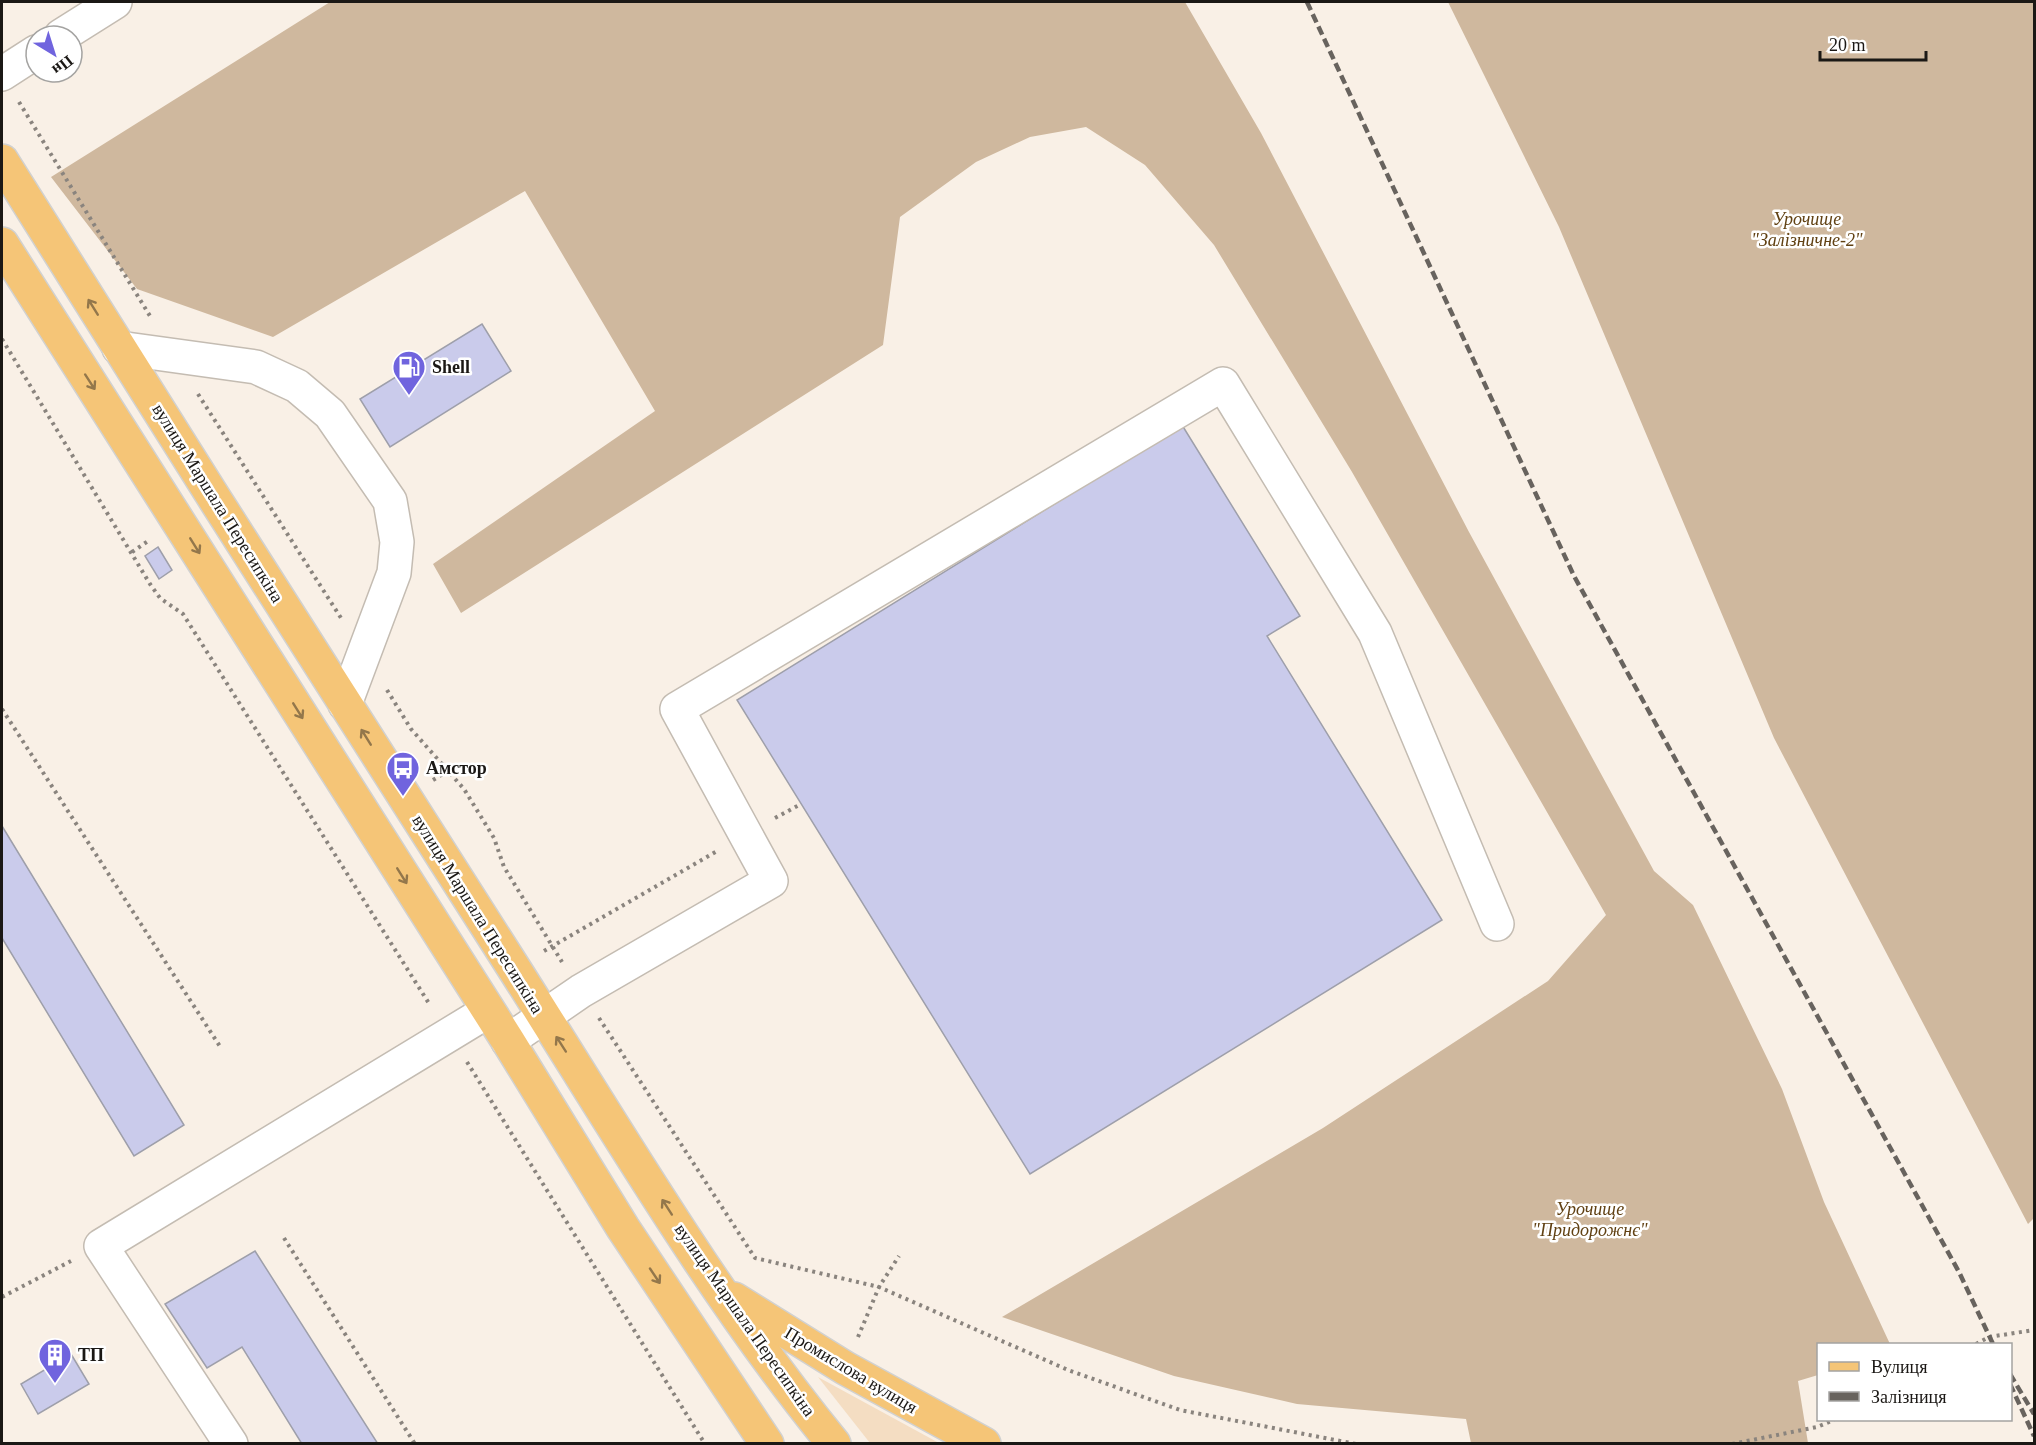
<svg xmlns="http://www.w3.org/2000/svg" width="2036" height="1445" font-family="'Times New Roman',serif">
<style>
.green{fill:#f4ddc2}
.forest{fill:#cfb89e}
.building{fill:#cacbeb;stroke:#9e9faa;stroke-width:1.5}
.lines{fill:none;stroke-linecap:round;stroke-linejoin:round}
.minor-casing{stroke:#c4bcb2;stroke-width:36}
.major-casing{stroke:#d1d1d0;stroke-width:36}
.path{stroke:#8a847e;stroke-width:4;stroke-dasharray:3 4.5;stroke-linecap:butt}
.minor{stroke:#fff;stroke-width:33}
.major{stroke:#f5c577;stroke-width:33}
.rail{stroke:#68635e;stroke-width:4.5;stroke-dasharray:9 4.5;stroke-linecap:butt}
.oneway{stroke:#93774b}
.labels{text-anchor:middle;stroke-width:5;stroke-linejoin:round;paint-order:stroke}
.park-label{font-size:18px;font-style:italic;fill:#614113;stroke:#fff}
.poi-label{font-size:18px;font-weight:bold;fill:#1b1815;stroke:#fff;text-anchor:start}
.street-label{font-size:18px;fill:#1b1815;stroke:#fff}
</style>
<rect width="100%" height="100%" fill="#f9f0e6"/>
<polygon class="green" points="818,1377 939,1443 870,1443"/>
<g class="forest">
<polygon points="330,2 1185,2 1261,133 1469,532 1654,871 1693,905 1782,1089 1824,1202 1890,1344 1818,1344 1818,1375 1798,1381 1808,1443 1471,1443 1466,1419 1297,1404 1174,1376 1002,1317 1323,1128 1548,981 1606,915 1352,472 1214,245 1145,165 1086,127 1030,137 976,162 900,217 883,345 461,613 433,564 655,411 525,191 273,337 137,289 51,177"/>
<polygon points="1448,2 2034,2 2034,1218 2028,1224 1774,738 1559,227"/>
</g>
<g class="building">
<polygon points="482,324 511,371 390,447 360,399"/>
<polygon points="1182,425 1300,616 1267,636 1442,920 1030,1174 737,700"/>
<polygon points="158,547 172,570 159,579 145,556"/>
<polygon points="2,826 184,1125 134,1156 2,938"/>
<polygon points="255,1251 378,1444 302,1444 242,1347 207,1368 165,1304"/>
<polygon points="71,1354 89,1384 38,1414 21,1384"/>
</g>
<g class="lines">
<defs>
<g id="minor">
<polyline points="61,36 115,2"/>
<polyline points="2,74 36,52"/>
<polyline points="119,348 256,367 297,386 330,414 390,501 397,542 394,573 345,704"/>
<polyline points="508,1041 581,991 771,881 677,709 1223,384 1375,633 1497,924"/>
<polyline points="231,1444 101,1246 488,1011"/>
</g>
<g id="major">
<path d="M2 161C169 428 338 694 508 959 612 1122 711 1294 834 1444"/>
<polyline points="2,244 508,1041 623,1228 767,1444"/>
<polyline points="734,1299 845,1368 984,1444"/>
</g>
</defs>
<use href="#minor" class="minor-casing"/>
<use href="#major" class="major-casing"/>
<g class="path">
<polyline points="19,102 150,316"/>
<polyline points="2,339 150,584 160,598 183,614 430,1005"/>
<polyline points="198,394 341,618"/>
<polyline points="132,552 148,541"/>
<polyline points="387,690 411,729 464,789 494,838 504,867 562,962"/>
<polyline points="2,709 221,1048"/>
<polyline points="433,780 448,771"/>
<polyline points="775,818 801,804"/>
<polyline points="544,951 717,851"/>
<polyline points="599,1018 755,1258 879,1287 1068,1370 1180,1410 1356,1444"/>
<polyline points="467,1062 705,1444"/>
<polyline points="284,1238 415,1444"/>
<polyline points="2,1297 71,1261"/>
<polyline points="858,1337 879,1287 899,1256"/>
<polyline points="1976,1344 1989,1337 2034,1330"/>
<polyline points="1732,1444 1817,1427 1834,1420"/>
</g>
<use href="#minor" class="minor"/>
<use href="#major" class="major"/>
<g class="rail">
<polyline points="1307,2 1574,576 1959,1272 1993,1344"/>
<polyline points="2010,1374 2034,1414"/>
<polyline points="2010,1384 2034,1436"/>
</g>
</g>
<defs><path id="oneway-shaft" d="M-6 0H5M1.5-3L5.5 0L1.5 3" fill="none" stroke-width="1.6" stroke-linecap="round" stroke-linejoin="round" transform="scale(1.5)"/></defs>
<g class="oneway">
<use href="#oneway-shaft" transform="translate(93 307) rotate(-122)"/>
<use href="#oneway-shaft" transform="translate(90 382) rotate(57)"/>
<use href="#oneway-shaft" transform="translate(195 546) rotate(58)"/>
<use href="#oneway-shaft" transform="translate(298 711) rotate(58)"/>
<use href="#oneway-shaft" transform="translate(366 737) rotate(-122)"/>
<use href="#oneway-shaft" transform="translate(402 876) rotate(58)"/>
<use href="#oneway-shaft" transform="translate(561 1044) rotate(-123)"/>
<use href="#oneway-shaft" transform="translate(667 1207) rotate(-123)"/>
<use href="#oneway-shaft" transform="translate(655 1276) rotate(56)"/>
</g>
<defs>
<symbol id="fuel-pin" viewBox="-11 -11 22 30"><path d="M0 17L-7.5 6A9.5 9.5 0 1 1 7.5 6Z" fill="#7064de" stroke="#fff"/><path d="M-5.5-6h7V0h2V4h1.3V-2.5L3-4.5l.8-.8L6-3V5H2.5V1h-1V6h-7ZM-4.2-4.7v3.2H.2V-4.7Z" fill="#fff"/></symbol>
<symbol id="bus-pin" viewBox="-11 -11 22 30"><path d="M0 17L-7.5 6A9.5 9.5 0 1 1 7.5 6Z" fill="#7064de" stroke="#fff"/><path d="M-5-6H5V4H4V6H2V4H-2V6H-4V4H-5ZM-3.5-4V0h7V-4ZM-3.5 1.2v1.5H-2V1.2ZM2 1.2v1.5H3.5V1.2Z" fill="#fff"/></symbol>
<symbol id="building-pin" viewBox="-11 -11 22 30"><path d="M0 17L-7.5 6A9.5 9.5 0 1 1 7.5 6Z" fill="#7064de" stroke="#fff"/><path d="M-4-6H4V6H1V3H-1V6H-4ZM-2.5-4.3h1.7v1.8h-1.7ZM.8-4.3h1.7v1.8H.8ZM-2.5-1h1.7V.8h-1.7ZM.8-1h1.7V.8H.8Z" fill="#fff"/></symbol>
</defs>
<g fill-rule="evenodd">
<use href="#fuel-pin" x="390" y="348" width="38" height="52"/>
<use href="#bus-pin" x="384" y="749" width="38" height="52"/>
<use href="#building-pin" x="36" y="1336" width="38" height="52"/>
</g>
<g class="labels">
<g class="park-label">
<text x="1807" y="225">Урочище<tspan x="1807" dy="21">"Залізничне-2"</tspan></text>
<text x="1590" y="1215">Урочище<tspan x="1590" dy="21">"Придорожнє"</tspan></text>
</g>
<g class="poi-label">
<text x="432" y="373">Shell</text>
<text x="426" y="774">Амстор</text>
<text x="78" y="1361">ТП</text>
</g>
<g class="street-label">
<text transform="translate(218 503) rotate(58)" y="6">вулиця Маршала Пересипкіна</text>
<text transform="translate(478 914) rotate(58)" y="6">вулиця Маршала Пересипкіна</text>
<text transform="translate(745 1320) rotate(55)" y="6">вулиця Маршала Пересипкіна</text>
<text transform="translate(851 1370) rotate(31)" y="6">Промислова вулиця</text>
</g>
</g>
<rect width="2036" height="1445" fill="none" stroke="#1b1815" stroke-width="6"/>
<rect x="1817" y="1343" width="195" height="78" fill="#ffffff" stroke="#a4a3a1" stroke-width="1.5"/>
<rect x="1829" y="1362" width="30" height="9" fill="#f5c577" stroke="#a4a3a1" stroke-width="1.5"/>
<text x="1871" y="1373" font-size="18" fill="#1b1815">Вулиця</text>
<rect x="1829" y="1392" width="30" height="9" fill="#68635e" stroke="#a4a3a1" stroke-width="1.5"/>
<text x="1871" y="1403" font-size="18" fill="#1b1815">Залізниця</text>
<g transform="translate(54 54) rotate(142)"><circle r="28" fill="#ffffff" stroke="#a4a3a1" stroke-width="1.5"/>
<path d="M0-4.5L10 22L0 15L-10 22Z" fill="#7064de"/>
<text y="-9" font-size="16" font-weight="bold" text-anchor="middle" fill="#1b1815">Пн</text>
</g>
<path d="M1820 51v9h106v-9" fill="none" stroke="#1b1815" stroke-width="3"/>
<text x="1829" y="51" font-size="18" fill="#1b1815" stroke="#ffffff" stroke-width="4.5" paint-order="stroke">20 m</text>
</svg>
